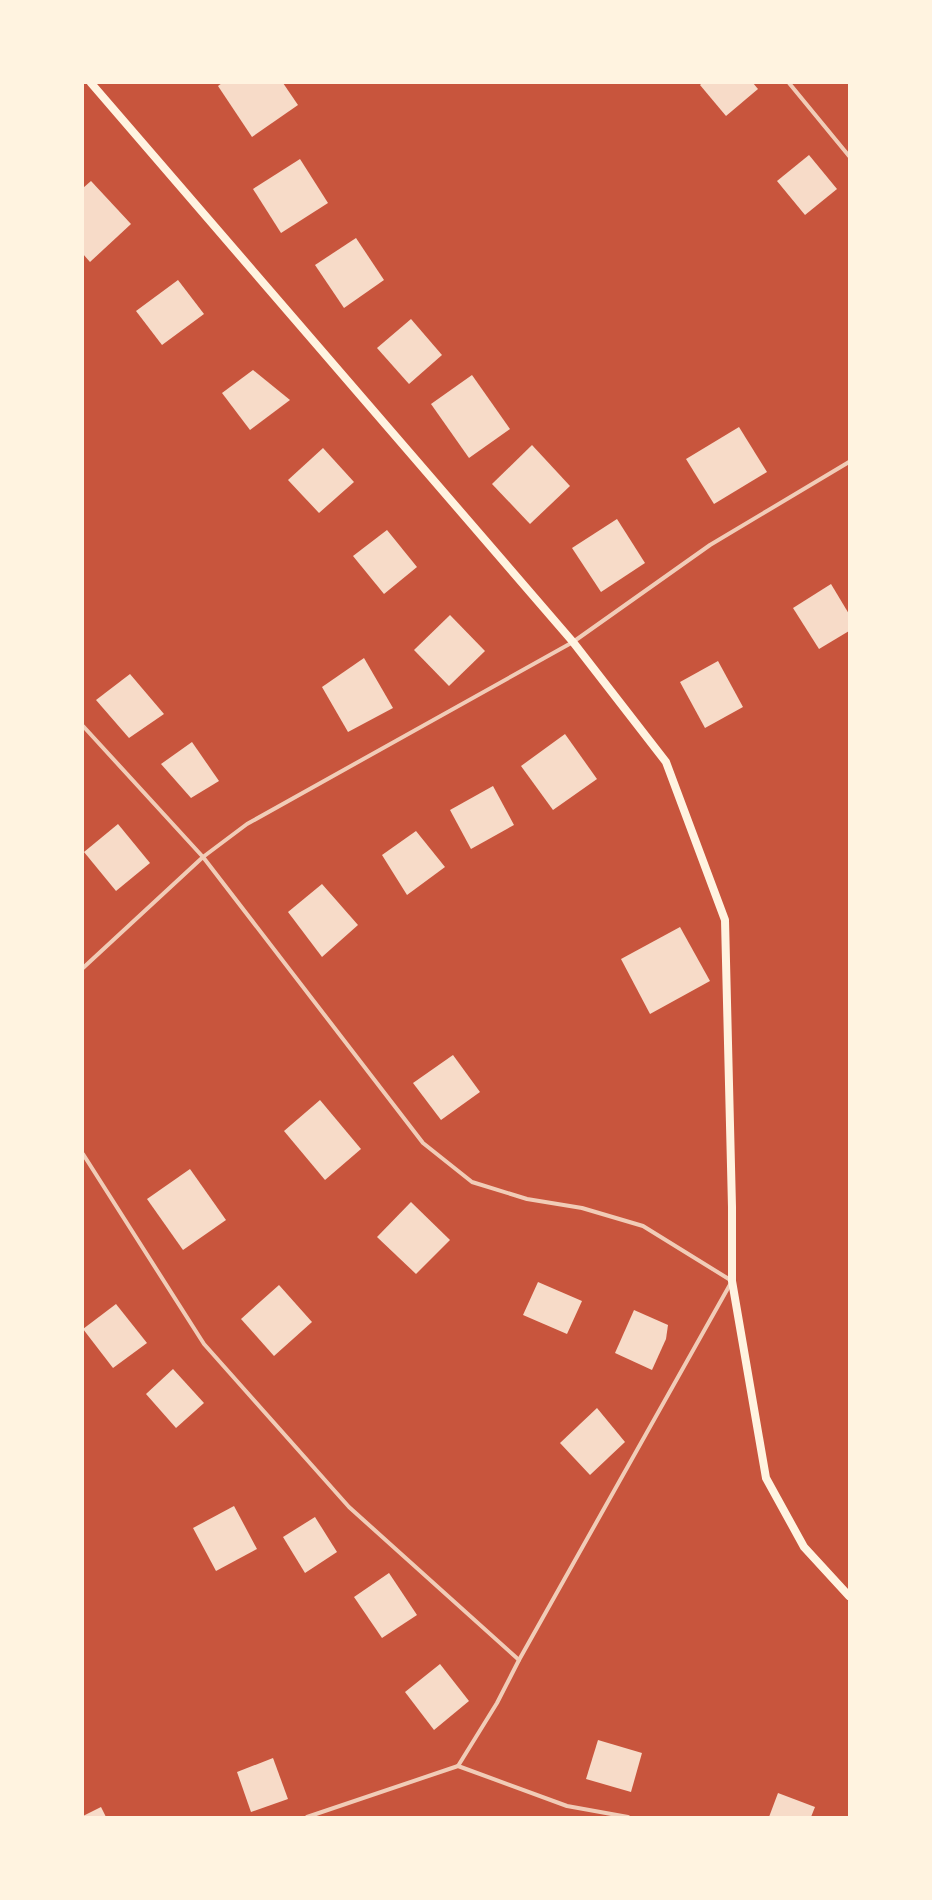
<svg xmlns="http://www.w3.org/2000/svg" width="932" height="1900" font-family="Inter,sans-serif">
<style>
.building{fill:#f7dbc8}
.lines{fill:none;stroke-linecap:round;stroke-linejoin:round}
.minor{stroke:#f1ccb7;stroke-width:4}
.secondary{stroke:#fff3e0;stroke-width:8}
</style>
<rect width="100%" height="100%" fill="#c8553d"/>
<g class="building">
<polygon points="222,83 283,83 298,105 252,137 218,86"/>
<polygon points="702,83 753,83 758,89 726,116 700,85"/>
<polygon points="809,155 837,189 805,215 777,181"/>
<polygon points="300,159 328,203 281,233 253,189"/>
<polygon points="91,181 131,224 90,262 83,254 83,188"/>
<polygon points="356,238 384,280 344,308 315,265"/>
<polygon points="178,280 204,314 162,345 136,311"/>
<polygon points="411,319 442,355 409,384 377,348"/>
<polygon points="253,370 290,400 250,430 222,393"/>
<polygon points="472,375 510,429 469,458 431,404"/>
<polygon points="739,427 767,472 714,504 686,459"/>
<polygon points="532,445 570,486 530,524 492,484"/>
<polygon points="323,448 354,482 319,513 288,480"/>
<polygon points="617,519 645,563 601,592 572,548"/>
<polygon points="387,530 417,567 384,594 353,556"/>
<polygon points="831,584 849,614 849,631 819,649 793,608"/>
<polygon points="450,615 485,651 449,686 414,650"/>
<polygon points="364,658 393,708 348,732 322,687"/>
<polygon points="718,661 743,707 705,728 680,682"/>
<polygon points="130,674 164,714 129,738 96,700"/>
<polygon points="565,734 597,779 553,810 521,766"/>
<polygon points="192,742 219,781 191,798 161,764"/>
<polygon points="493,786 514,825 471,849 450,810"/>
<polygon points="118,824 150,863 116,891 84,852"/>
<polygon points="416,831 445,867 407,895 382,855"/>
<polygon points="322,884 358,925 322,957 288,912"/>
<polygon points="680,927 710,981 650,1014 621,959"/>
<polygon points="453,1055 480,1092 441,1120 413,1083"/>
<polygon points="320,1100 361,1149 325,1180 284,1131"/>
<polygon points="190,1169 226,1220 183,1250 147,1199"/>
<polygon points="411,1202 450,1240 416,1274 377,1237"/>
<polygon points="538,1282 582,1301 567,1334 523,1315"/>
<polygon points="279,1285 312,1322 274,1356 241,1319"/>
<polygon points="116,1304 147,1343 113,1368 83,1329"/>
<polygon points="634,1310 668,1325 666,1339 652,1370 615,1353"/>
<polygon points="173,1369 204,1403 176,1428 146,1394"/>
<polygon points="597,1408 625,1442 590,1475 560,1443"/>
<polygon points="234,1506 257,1549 216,1571 193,1528"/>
<polygon points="315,1517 337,1552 305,1573 283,1537"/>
<polygon points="389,1573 417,1615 382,1638 354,1597"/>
<polygon points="440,1664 469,1701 434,1730 405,1692"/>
<polygon points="598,1740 642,1753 631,1792 586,1779"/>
<polygon points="273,1758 288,1799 251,1812 237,1772"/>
<polygon points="778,1793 815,1807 811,1817 769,1817"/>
<polygon points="101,1807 106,1817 83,1817 83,1816"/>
</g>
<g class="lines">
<g class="minor">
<polyline points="789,83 849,156"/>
<polyline points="83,726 203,857 423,1143 472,1182 527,1199 582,1208 643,1226 732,1281 519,1660 497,1703 458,1766"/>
<polyline points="83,968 203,857 247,824 573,642 710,545 849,462"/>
<polyline points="83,1154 204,1344 349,1507 519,1660"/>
<polyline points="307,1817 458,1766 567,1806 628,1817"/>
</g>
<polyline class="secondary" points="91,83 573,642 666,762 725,920 732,1207 732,1281 766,1478 804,1547 849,1596"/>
</g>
<rect width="932" height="1900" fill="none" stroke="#fff3e0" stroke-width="168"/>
</svg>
